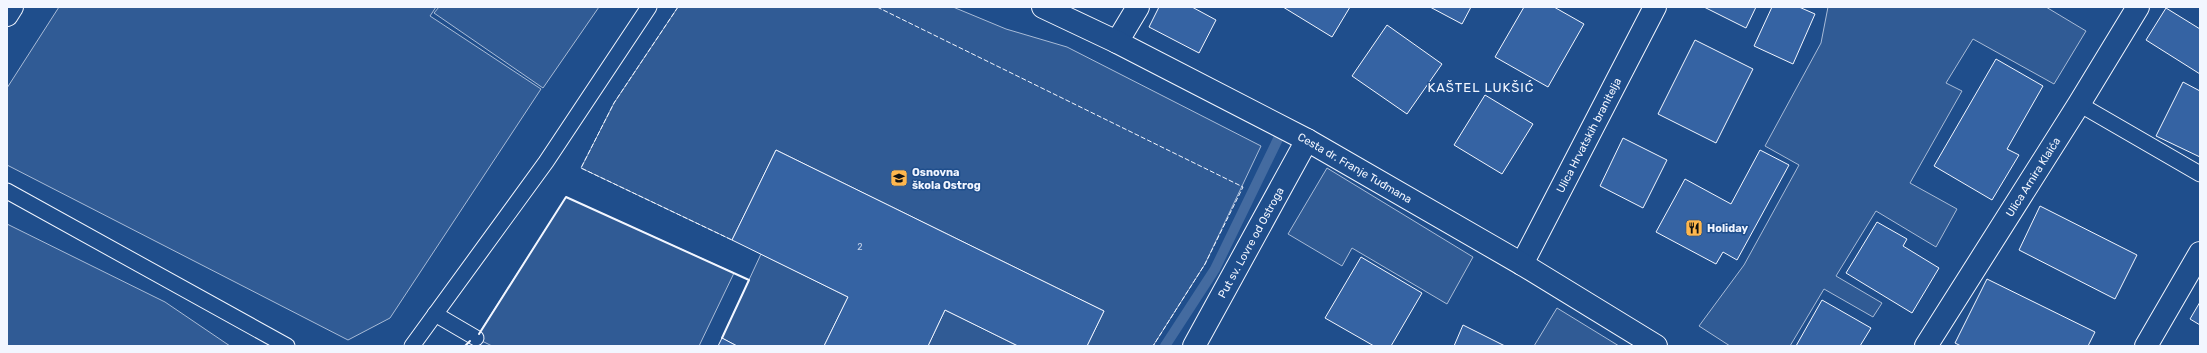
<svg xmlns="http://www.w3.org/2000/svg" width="2207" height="353" font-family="Rubik,sans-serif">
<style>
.built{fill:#305b95;stroke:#a8bbd7}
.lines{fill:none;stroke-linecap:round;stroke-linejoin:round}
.stream{stroke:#446ba0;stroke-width:10}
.building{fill:#3563a3;stroke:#f2f6ff}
.lane-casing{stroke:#f2f6ff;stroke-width:17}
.street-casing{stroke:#f2f6ff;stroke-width:24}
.secondary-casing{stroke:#f2f6ff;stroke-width:24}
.lane{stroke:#1f4e8c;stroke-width:15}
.street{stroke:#1f4e8c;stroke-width:22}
.secondary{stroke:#1f4e8c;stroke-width:22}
.fence{stroke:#f2f6ff;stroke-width:1;stroke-dasharray:5 2;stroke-linecap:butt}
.wall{stroke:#f2f6ff;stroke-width:2}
.labels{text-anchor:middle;stroke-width:3;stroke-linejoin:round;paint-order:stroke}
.number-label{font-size:9px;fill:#c3d1e8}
.street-label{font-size:11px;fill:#f2f6ff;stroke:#1f4e8c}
.poi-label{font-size:11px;font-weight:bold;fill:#f2f6ff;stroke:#1f4e8c;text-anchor:start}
.quarter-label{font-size:13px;letter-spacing:1px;fill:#f2f6ff;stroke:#1f4e8c}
</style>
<rect width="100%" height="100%" fill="#1f4e8c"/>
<g class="built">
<polygon points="59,7 436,7 430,16 541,89 390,318 348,340 7,165 7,88"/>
<polygon points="439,7 599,7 543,88 434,13"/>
<polygon points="678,7 953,7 1006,29 1067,47 1261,146 1205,264 1153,346 1087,346 1104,311 776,150 732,240 581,168 614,103"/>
<polygon points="1828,7 2046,7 2086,31 2054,84 1973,39 1946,83 1962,91 1910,183 1957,209 1936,247 1876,211 1836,276 1882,303 1873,317 1824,289 1790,346 1730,346 1699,326 1744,265 1799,165 1765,146 1821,43"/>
<polygon points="1327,168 1473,257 1447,304 1352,248 1342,266 1288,234"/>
<polygon points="566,197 734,273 699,346 492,346 476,338"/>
<polygon points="7,224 165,302 230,346 7,346"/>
<polygon points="761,254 848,297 824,346 737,346 722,338"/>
<polygon points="1557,308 1619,346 1534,346"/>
<polygon points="945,310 1018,346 928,346"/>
</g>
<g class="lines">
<polyline class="stream" points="1165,346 1215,269 1278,139"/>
</g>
<g class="building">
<polygon points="1159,7 1192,7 1216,20 1199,53 1149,27"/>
<polygon points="1283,7 1350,7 1332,37"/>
<polygon points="1430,7 1471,7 1462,24"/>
<polygon points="1524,7 1554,7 1584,24 1548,87 1495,57"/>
<polygon points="1704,7 1756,7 1746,28"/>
<polygon points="1772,7 1799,7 1815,14 1793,64 1754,46"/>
<polygon points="2166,8 2200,29 2200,74 2146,40"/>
<polygon points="1387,25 1442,64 1407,114 1352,76"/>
<polygon points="1695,40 1753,69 1716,143 1658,114"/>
<polygon points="1996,59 2043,86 2007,149 2019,155 1992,200 1934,166"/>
<polygon points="2183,82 2200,91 2200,157 2156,136"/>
<polygon points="1485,95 1533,124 1502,174 1454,145"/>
<polygon points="1623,138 1667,160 1643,208 1600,186"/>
<polygon points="776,150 1104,311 1087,346 1018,346 945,310 928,346 824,346 848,297 732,240"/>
<polygon points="1760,150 1789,165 1737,260 1723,252 1716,264 1656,232 1685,179 1731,204"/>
<polygon points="2040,206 2137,255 2115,299 2019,250"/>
<polygon points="1877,222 1907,239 1903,246 1939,268 1912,313 1846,273"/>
<polygon points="1361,257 1422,293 1391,346 1374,346 1325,318"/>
<polygon points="1987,279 2095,332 2088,346 1961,346 1955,343"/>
<polygon points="1822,300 1871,328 1860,346 1796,346"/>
<polygon points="2200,302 2200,325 2190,319"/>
<polygon points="1463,325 1505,346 1454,346"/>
<polygon points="722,338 737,346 718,346"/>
</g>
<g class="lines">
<defs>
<g id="lane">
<polyline points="2079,104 2200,174"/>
<polyline points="7,191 287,346"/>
<polyline points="435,314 476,338"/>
<polyline points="412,346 546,162 649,7"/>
</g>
<g id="street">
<polyline points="7,15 12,7"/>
<polyline points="1117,42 1138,7"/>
<path id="s1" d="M1522 264 1655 7"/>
<path id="s2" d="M1926 346 2079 104 2138 7"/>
<polyline points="2146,346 2200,253"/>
</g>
<g id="secondary">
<path id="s3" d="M1043 7 1117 42 1307 140 1522 264 1656 346"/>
<path id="s4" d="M1194 346 1307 140"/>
</g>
</defs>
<use href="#lane" class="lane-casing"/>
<use href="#street" class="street-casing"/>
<use href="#secondary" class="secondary-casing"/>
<use href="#lane" class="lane"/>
<use href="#street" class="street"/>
<use href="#secondary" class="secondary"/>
<g class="fence">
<polyline points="678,7 614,103 581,168 732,240"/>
<polyline points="877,7 1243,187 1205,264 1153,346"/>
</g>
<g class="wall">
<polyline points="479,334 566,197 749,280 722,338"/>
<polyline points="465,346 470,341"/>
</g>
</g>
<defs>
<symbol id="school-square" viewBox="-11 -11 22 22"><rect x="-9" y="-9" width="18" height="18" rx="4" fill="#ffb74d" stroke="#1f4e8c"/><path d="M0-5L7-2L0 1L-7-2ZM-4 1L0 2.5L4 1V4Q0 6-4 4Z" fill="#111"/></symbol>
<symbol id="restaurant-square" viewBox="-11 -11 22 22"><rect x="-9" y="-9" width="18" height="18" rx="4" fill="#ffb74d" stroke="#1f4e8c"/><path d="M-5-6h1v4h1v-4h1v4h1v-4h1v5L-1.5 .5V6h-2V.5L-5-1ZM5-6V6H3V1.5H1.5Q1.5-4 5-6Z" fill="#111"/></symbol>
</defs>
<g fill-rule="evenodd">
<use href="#school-square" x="889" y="168" width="20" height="20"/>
<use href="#restaurant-square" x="1684" y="218" width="20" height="20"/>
</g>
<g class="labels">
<g class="number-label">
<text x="860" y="250">2</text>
</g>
<g class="street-label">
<text dy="4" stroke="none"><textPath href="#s1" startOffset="145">Ulica Hrvatskih branitelja</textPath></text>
<text dy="4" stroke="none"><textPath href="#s3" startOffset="351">Cesta dr. Franje Tuđmana</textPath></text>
<text dy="4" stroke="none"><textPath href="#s2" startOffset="200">Ulica Arnira Klaića</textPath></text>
<text dy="4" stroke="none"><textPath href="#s4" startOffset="118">Put sv. Lovre od Ostroga</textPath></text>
</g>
<g class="poi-label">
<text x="912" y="176">Osnovna<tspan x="912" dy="13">škola Ostrog</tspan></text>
<text x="1707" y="232">Holiday</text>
</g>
<g class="quarter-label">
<text x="1481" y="92">KAŠTEL LUKŠIĆ</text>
</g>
</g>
<rect width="2207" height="353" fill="none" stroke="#f2f6ff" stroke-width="16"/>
</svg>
